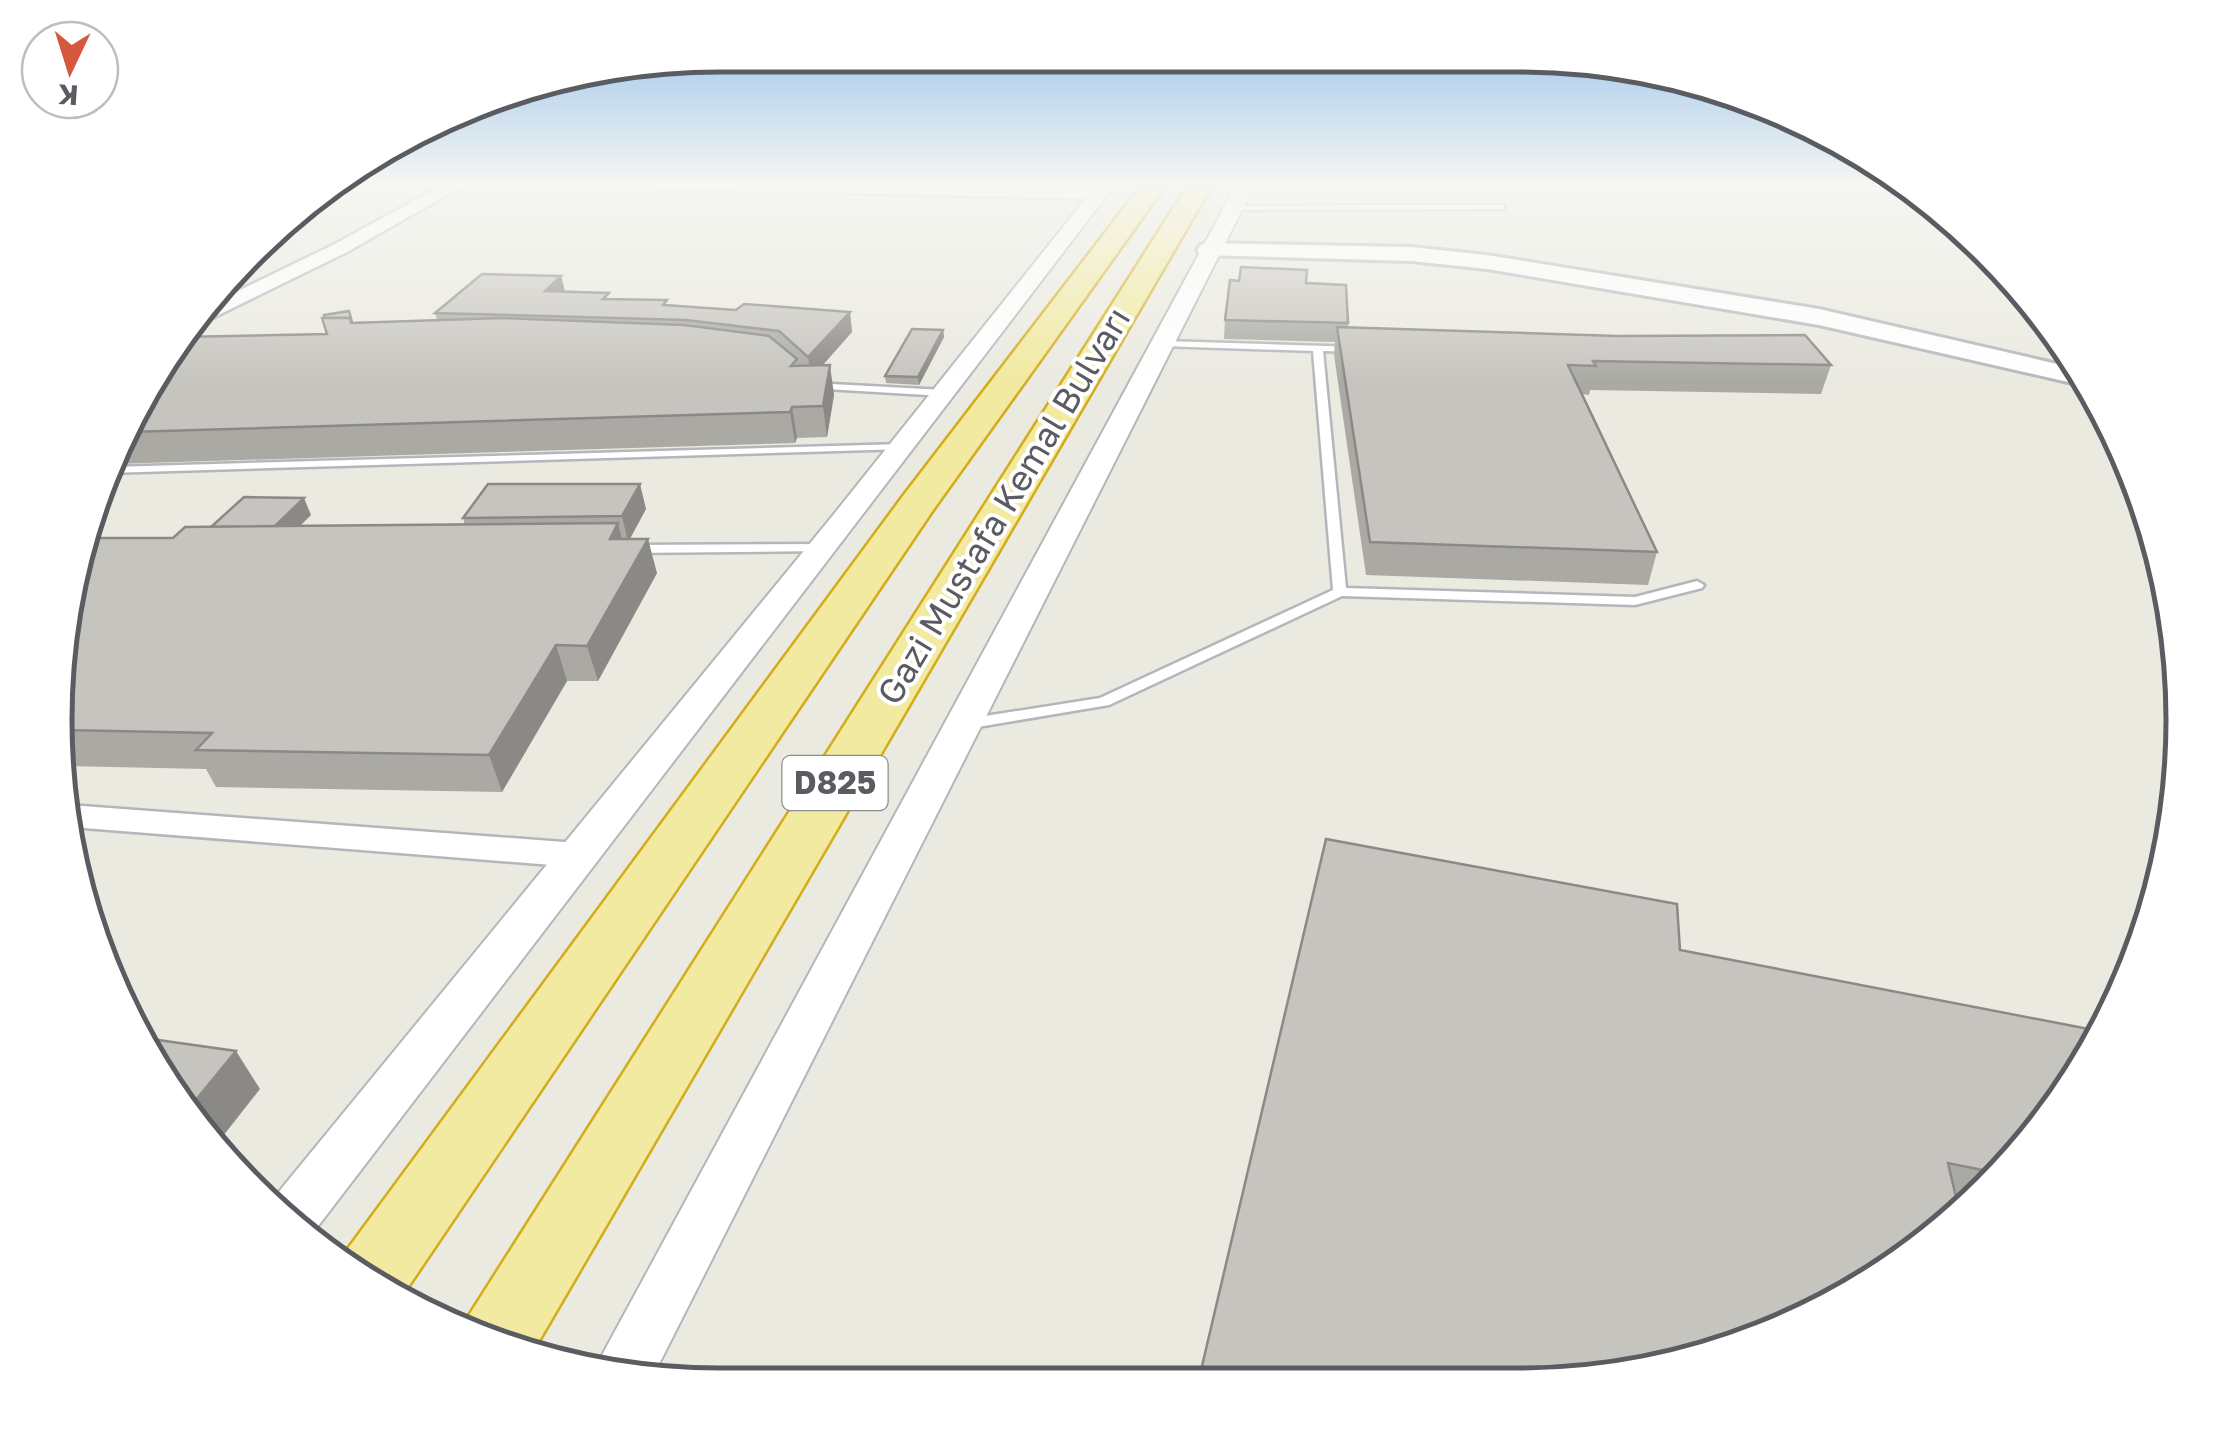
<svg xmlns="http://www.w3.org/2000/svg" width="2238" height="1441" font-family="'Golos Text',sans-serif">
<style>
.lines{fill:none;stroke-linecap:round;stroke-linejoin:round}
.service-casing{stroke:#b4b6bb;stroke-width:5}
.minor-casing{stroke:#b4b6bb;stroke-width:5}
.tertiary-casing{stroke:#b4b6bb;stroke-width:4}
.secondary-casing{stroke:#b5b7bc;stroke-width:6}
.trunk-casing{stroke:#d4ac19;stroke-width:5}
.service{fill:#fff;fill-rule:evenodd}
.minor{fill:#fff;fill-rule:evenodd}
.tertiary{fill:#fff;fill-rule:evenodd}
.secondary{fill:#fff;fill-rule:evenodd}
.trunk{fill:#f2eaa0;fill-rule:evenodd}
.wall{fill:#aaa9a3}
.shaded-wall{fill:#8b8985}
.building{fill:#c6c4be;stroke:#8b8985;stroke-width:2.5}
.labels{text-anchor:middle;stroke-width:8;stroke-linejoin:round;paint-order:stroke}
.shield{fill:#fff;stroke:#8c8d90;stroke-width:2.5}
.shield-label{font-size:32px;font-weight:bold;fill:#5a5c61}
.street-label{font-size:35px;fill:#5a5c61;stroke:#fff}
.rim{fill:none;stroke:#5a5c61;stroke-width:5}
</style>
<rect width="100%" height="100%" fill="#ebeae1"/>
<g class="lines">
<defs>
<g id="service">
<polygon points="1501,205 1504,205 1504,209 1233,210 1229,208 1233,206"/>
<polygon points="1164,341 1358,347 1360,349 1355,352 1323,351 1346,588 1635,597 1697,581 1704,585 1702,588 1635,605 1342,596 1109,705 966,729 961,727 958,724 961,721 966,719 1100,698 1333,590 1313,351 1161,346 1159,344"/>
<polygon points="813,383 944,390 949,393 944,396 809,388 808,386"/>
<polygon points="902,444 908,447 906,449 108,473 112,467"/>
<polygon points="823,544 829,548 827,551 630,553 624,549 630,545"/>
</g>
<g id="minor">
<polygon points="335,182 488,182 452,192 347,252 196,326 186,327 197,311 335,244 439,187 328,188"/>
<polygon points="551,182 742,182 1100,189 1108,194 1100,199 558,186"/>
<polygon points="69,805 577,843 589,847 594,855 589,863 577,867 71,827"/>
</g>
<g id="tertiary">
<polygon points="1099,182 1117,182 309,1238 282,1221 268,1205 834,514"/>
<polygon points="1238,182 1256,182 651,1380 634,1380 594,1370"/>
</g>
<polygon id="secondary" points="1209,243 1411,247 1487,255 1819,309 2079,369 2090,387 1819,325 1487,269 1411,261 1201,255 1197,250 1201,245"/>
<g id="trunk">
<polygon points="1144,182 1168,182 933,510 402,1296 341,1258 903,496"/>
<polygon points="1190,182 1214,182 532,1353 459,1331"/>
</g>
</defs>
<use href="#service" class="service-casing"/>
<use href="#minor" class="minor-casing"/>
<use href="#tertiary" class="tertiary-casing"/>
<use href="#secondary" class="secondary-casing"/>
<use href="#trunk" class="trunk-casing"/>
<use href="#service" class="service"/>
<use href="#minor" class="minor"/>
<use href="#tertiary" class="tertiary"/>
<use href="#secondary" class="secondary"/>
<use href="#trunk" class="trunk"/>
</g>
<g class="wall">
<polygon points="561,276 565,292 611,299 736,310 850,312 852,332 823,365 834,395 827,437 797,438 795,443 113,464 181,337 327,334 352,322 437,320 435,313"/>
<polygon points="1306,283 1348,323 1348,328 1831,365 1821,394 1590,390 1589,395 1582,394 1657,552 1648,585 1366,575 1334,355 1335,342 1224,339 1225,320"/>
<polygon points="943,330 944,337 919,385 886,383 885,376"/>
<polygon points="646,509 630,539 657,573 598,681 567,681 502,792 216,787 206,769 65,766 56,678 173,538 211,527 311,515 299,526 465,525 463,518"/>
<polygon points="1680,950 2018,1159 1922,1249"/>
</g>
<g class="shaded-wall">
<polygon points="561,276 566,296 545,291"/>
<polygon points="850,312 852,332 811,378 808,357"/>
<polygon points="943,330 944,337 919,385 918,377"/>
<polygon points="830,365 834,395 827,437 823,406"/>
<polygon points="792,407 797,438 795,443 790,412"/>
<polygon points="640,484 646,509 628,542 622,516"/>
<polygon points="304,498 311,515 281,545 273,528"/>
<polygon points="618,523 626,557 610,539"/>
<polygon points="648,539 657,573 598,681 587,646"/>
<polygon points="556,645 567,681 502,792 489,755"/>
<polygon points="236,1051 260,1089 216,1145 186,1112"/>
</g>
<g class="building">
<polygon points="1241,267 1307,270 1306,283 1346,285 1348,323 1225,320 1230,280 1239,281"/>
<polygon points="482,274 561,276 545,291 609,293 603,299 667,300 663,305 736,310 744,304 850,312 808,357 779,331 686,320 435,313"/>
<polygon points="349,311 352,322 350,318 325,318 324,315"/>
<polygon points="322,318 350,318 351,323 502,318 684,325 769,336 797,359 791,366 830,365 823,406 792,407 790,412 130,432 181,337 327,334"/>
<polygon points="1337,327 1617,336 1805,335 1831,365 1593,361 1596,366 1568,365 1657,552 1370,542"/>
<polygon points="912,329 943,330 918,377 885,376"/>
<polygon points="488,484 640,484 622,516 463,518"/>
<polygon points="244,497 304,498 274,527 211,527"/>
<polygon points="618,523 610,539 648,539 587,646 556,645 489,755 196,750 212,733 62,730 56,678 84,538 173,538 185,527"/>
<polygon points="1326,839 1677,904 1680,950 2104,1032 2094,1053 2018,1159 2002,1174 1948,1163 1960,1214 1922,1249 1811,1318 1689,1363 1560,1385 1198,1383"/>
<polygon points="144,1038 236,1051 186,1112 167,1090"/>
</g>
<linearGradient id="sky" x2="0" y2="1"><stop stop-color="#8ebded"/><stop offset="0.48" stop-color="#f6f6f2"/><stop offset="1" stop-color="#f6f6f2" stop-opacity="0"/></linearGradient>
<rect width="2238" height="383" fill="url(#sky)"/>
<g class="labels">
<rect class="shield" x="782.5" y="756" width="105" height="54" rx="8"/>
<g class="shield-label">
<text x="835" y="794">D825</text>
</g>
<g class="street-label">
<text transform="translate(1004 506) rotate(-59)" y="12">Gazi Mustafa Kemal Bulvarı</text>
</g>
</g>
<path d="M0 0H2238V1441H0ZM720 72H1518A648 648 0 0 1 2166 720V720A648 648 0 0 1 1518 1368H720A648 648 0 0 1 72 720V720A648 648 0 0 1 720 72Z" fill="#fff" fill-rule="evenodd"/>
<path class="rim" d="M720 72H1518A648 648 0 0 1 2166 720V720A648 648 0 0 1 1518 1368H720A648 648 0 0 1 72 720V720A648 648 0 0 1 720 72Z"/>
<g transform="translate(70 70) rotate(184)"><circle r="48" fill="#ffffff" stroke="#bdbec0" stroke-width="2.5"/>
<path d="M0-8L18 38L0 25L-18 38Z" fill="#d5583e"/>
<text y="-15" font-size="28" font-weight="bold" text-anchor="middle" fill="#5a5c61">K</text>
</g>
</svg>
